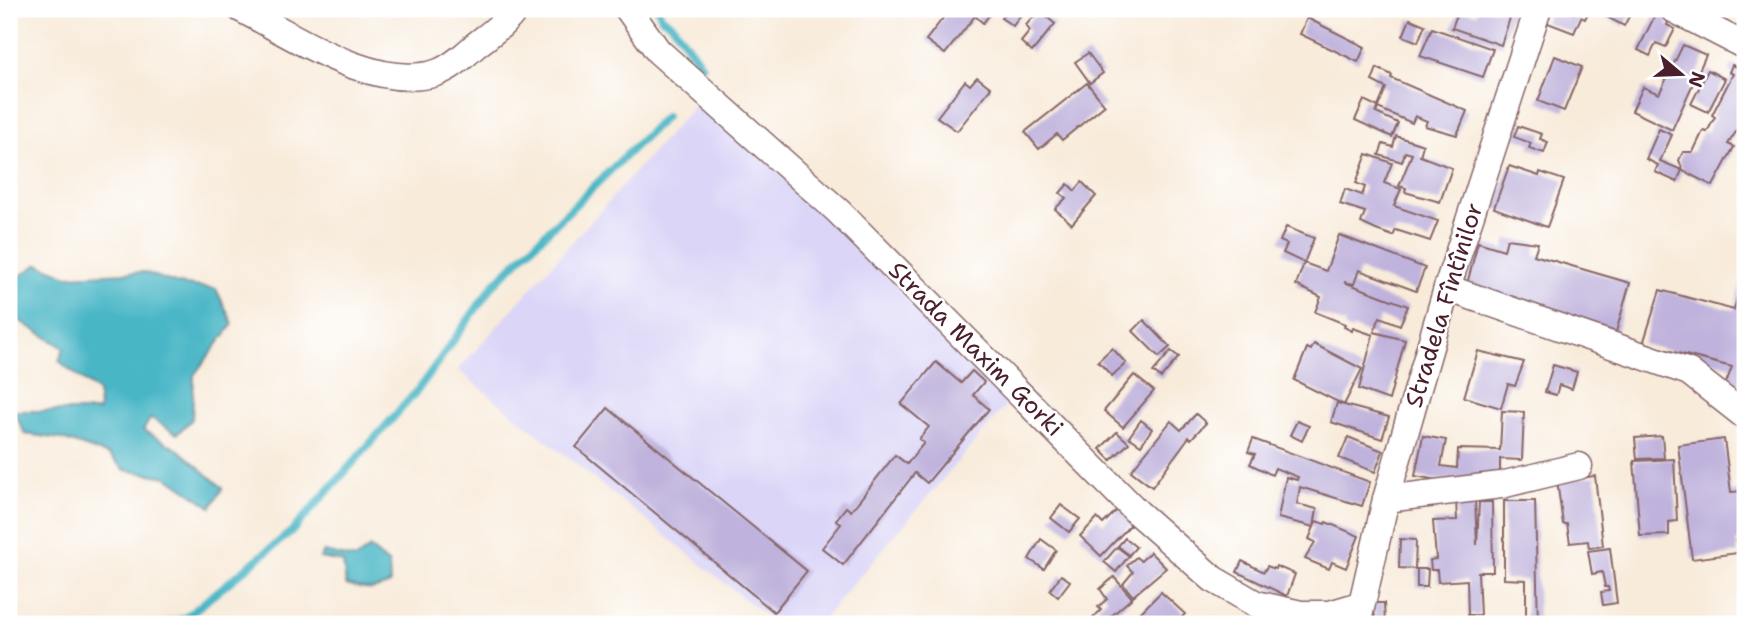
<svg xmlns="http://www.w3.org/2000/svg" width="1754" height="633" font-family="'Shantell Sans',sans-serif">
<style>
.built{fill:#dbd6f7}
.water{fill:#4ab6c6;stroke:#4a6a78;stroke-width:2}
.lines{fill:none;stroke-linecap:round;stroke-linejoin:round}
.stream{stroke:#4ab6c6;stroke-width:8}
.building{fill:#bfb2dc}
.minor-casing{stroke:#876668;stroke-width:29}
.minor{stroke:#fff;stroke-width:26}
.labels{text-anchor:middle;stroke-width:5;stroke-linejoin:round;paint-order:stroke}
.street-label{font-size:24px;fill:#4a1f2b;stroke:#fff}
</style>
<rect width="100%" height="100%" fill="#fff"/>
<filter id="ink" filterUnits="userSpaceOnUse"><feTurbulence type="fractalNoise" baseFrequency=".0143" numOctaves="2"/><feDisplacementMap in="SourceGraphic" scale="14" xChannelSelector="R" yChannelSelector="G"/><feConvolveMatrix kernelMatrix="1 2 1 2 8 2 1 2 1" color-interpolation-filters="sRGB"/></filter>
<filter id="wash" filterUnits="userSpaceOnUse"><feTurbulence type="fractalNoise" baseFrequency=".00686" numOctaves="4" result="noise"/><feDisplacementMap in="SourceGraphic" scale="28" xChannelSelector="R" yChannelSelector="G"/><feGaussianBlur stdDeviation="1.57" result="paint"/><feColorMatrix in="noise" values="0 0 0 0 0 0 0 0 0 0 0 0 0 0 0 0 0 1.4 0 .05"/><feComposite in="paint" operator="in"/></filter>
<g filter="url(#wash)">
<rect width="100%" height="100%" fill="#f8ebda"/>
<polygon class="built" points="701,98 1012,398 819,624 776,624 458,370"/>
<g class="water">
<polygon points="38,264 68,276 144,272 178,284 216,289 233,324 194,375 192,419 177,434 151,418 143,430 179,450 223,488 211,507 167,477 125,470 109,455 62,439 25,434 14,411 99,411 98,392 59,361 64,348 12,316 15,279"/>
<path d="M370 548 389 564 390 584C373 592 364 590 346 585L343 562 320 558 324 552 355 559Z"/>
</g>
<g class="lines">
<g class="stream">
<polyline points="658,9 662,18 672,24 702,66"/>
<polyline points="165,624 185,618 292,531 417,391 494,284 666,116"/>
</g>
</g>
<g id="blocks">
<g class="building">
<polygon points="950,9 994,9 983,23 975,16 945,54 926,40"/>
<polygon points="1008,9 1025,9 1013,26 1001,18"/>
<polygon points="1459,9 1476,14 1478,9 1513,9 1501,45 1452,28"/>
<polygon points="1550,9 1574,9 1573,14 1576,9 1590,9 1585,19 1581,17 1574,33 1545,22"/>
<polygon points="1607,9 1633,9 1624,26 1603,15"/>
<polygon points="1042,13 1055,24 1032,52 1021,42 1030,31 1026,25 1036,14 1039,16"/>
<polygon points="1656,13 1669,19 1667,25 1675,29 1666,47 1656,43 1650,56 1638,50"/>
<polygon points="1307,18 1365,47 1358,62 1300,34"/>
<polygon points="1410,19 1425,25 1418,42 1403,36"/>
<polygon points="1432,28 1493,49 1483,77 1420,56"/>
<polygon points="1683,45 1706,55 1672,130 1632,111 1643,87 1659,94"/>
<polygon points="1088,53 1103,73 1090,83 1075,62"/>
<polygon points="1555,56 1582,67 1564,111 1538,101"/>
<polygon points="1732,65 1745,71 1745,118 1728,144 1734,147 1713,186 1683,171 1679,160 1683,152 1693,152 1703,131 1707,132 1715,117 1712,115 1733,74 1729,72"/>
<polygon points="1377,68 1392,75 1391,78 1467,111 1457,135 1425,126 1427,121 1415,116 1412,123 1378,108 1376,113 1398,123 1392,137 1355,120 1364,100 1378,107 1386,88 1372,81"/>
<polygon points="1708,70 1725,79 1708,112 1691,104"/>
<polygon points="977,77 991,88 957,131 937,117 965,81 970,85"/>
<polygon points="1087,83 1105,105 1062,140 1057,134 1039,149 1025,132"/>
<polygon points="1518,126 1542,134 1540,139 1548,142 1544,153 1529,148 1531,143 1514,137"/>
<polygon points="1659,129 1672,135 1660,161 1682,170 1677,182 1655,172 1658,165 1646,159"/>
<polygon points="1396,136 1423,145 1420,156 1452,168 1440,202 1405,192 1406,188 1399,186 1412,154 1405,152 1402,162 1379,155 1383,144 1393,147"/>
<polygon points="1367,154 1392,163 1384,183 1401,189 1394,206 1438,221 1430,241 1396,230 1393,236 1376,230 1361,223 1365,212 1340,204 1345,189 1362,195 1365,187 1356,183"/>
<polygon points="1509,166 1539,176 1540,172 1564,180 1547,227 1494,208"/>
<polygon points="1082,182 1096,196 1072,224 1055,209 1066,198 1060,193 1068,184 1075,191"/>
<polygon points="1286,227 1314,238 1304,263 1283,253 1287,244 1280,241"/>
<polygon points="1339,235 1425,268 1416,291 1359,270 1354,284 1344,282 1408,306 1400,325 1380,317 1374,332 1405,340 1389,400 1359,389 1373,335 1353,328 1352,331 1344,327 1345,324 1315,312 1321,297 1296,285 1304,263 1326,271"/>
<polygon points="1507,239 1538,243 1534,255 1630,283 1616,332 1467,284 1478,242 1504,250"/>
<polygon points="1742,280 1745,281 1745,398 1723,391 1732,367 1643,344 1660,290 1734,310"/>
<polygon points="1144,320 1170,347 1159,357 1133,331"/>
<polygon points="1314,344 1362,369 1344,405 1294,380 1307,348 1311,350"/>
<polygon points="1112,348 1126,363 1112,376 1098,361"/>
<polygon points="1171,351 1179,357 1161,378 1153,372"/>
<polygon points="1478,351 1524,362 1515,386 1508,384 1501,408 1464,397"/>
<polygon points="936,362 961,383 972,371 984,382 973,395 989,409 927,483 915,473 843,565 822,548 841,524 836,520 846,507 851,511 895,455 907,464 924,443 919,439 929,427 901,404"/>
<polygon points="1553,365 1577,372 1572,389 1559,385 1556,395 1545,392"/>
<polygon points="1134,375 1154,391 1123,427 1104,411"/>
<polygon points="1337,403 1389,417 1382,439 1331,422"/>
<polygon points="608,408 807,571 774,612 576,447"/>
<polygon points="1502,411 1524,412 1522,460 1500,459 1500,480 1437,480 1415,476 1423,436 1446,440 1441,466 1457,468 1458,449 1500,450"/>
<polygon points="1196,414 1206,423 1191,439 1189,437 1152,487 1131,471 1171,421 1181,430"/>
<polygon points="1141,420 1152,429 1141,445 1129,437"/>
<polygon points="1297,421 1309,426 1302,441 1290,435"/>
<polygon points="1117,432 1129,443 1111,460 1100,449"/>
<polygon points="1662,436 1664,458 1637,459 1635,438"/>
<polygon points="1348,437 1383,451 1375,472 1339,458"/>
<polygon points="1253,439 1370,482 1362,506 1300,487 1297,504 1317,509 1314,527 1316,521 1325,524 1326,522 1359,536 1346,568 1332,562 1329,569 1305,559 1315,542 1309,539 1314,527 1278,518 1286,477 1297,480 1298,477 1275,468 1272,475 1250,464 1255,454 1248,452"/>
<polygon points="1724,439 1731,492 1745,491 1745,540 1736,541 1738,553 1692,559 1678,445"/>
<polygon points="1674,459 1677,521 1669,522 1669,535 1640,536 1634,461"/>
<polygon points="1595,476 1603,546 1589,548 1588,541 1570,543 1567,524 1563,524 1557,481"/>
<polygon points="1475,499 1477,545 1479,502 1492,502 1493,572 1478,572 1480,615 1468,615 1467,580 1438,582 1437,570 1431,570 1430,560 1436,559 1433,521 1457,520 1456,500"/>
<polygon points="1504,501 1535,501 1538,624 1526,624 1526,580 1504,579"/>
<polygon points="1061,505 1080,519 1069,532 1051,518"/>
<polygon points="1120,507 1134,521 1101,556 1080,536 1097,518 1103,524"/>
<polygon points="1125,538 1136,547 1129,555 1118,546"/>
<polygon points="1041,539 1056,550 1044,569 1029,559"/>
<polygon points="1400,539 1416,540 1415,569 1399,568"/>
<polygon points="1117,547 1129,556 1116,572 1104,562"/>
<polygon points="1610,548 1617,603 1603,605 1601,592 1609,591 1608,587 1605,587 1602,572 1592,574 1588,551"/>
<polygon points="1150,552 1166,568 1133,596 1123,584 1133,572 1127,566 1136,557 1141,561"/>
<polygon points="1242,561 1264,572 1267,566 1275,569 1276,566 1295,574 1287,596 1237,572"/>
<polygon points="1417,569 1428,569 1427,587 1417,587"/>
<polygon points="1061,575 1070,581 1058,597 1050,590"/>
<polygon points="1114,577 1132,598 1102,624 1092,624 1089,622 1101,610 1098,607 1107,599 1100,589"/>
<polygon points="1161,592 1185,614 1176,624 1129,624"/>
<polygon points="1374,603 1384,603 1385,624 1375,624"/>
</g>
</g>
</g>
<g filter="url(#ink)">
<use href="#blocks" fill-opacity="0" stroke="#876668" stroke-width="2"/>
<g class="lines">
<defs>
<g id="minor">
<path d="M241 9C294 36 375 92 436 73 451 68 465 55 476 45 490 34 505 24 516 9"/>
<polyline points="628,9 658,51 838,211 1138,513 1213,579 1256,604 1301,614 1330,614 1360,605"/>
<polyline points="1673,9 1745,46"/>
<polyline points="1447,288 1689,372 1745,416"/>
<polyline points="1386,499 1501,485 1579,466"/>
<polyline points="1358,621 1386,499 1447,288 1538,9"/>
</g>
</defs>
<use href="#minor" class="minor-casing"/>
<use href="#minor" class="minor"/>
</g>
</g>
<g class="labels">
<g class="street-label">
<text transform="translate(1444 305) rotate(-73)" y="8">Stradela Fîntînilor</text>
<text transform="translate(976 349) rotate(45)" y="8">Strada Maxim Gorki</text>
</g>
</g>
<rect width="1754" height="633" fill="none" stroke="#fff" stroke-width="35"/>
<g transform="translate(1681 74) rotate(109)" stroke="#ffffff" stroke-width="5" paint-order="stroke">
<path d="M0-5L12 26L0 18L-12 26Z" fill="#4a1f2b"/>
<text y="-10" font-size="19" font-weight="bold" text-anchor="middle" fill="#4a1f2b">N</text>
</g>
</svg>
